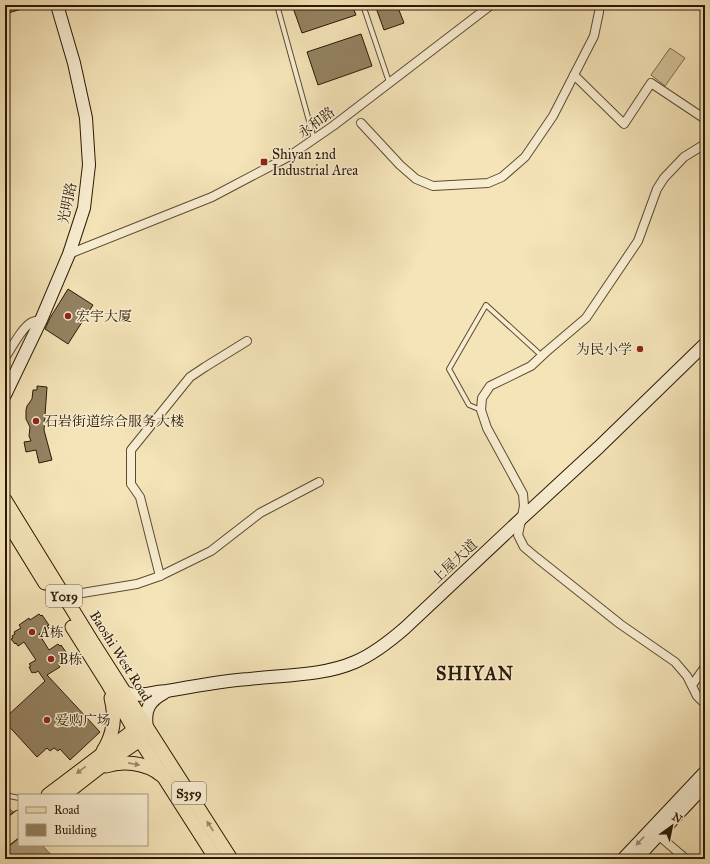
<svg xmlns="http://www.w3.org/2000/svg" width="710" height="864" font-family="'IM FELL Great Primer','Noto Serif SC',serif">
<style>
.green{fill:#d2c199;stroke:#7e6c4e}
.water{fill:#b09f7b;stroke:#7b694b}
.building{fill:#948262;stroke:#2b1804}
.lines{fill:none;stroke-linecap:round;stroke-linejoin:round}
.lane-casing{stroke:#5d4b31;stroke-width:6}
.street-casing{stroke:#5d4b31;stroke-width:10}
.secondary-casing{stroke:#2b1804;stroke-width:14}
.primary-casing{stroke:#2b1804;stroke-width:15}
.lane{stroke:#f8edd1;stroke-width:4}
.street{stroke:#f8edd1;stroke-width:8}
.secondary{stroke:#f8edd1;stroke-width:12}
.primary{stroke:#f4e4b8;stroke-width:13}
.oneway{fill:#9a8867}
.oneway2{fill:#9c8d75}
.poi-dot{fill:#8f2418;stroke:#f8edd1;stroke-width:1.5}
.labels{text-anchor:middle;stroke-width:3;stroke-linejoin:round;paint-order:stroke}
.shield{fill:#f8edd1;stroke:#685842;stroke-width:1}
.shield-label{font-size:13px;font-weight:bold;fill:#2b1804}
.street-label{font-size:14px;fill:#2b1804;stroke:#f8edd1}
.poi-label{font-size:14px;fill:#2b1804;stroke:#f8edd1;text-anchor:start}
.district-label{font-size:18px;font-weight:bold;letter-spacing:1px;fill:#2b1804;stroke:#f8edd1}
</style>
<rect width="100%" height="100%" fill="#f4e4b8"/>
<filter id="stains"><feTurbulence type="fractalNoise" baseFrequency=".005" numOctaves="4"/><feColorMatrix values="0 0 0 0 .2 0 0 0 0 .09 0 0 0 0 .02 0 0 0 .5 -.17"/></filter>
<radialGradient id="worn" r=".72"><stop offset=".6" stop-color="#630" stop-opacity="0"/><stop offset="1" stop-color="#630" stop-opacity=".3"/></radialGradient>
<polygon class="green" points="670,48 685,58 665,86 651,75"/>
<polygon class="water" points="5,805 19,817 19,845 42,845 55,859 5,859"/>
<g class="building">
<polygon points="5,5 28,5 28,7 5,14"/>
<polygon points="292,5 352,5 356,15 302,33"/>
<polygon points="375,5 397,5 404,23 384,30"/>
<polygon points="361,34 372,66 318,85 307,52"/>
<polygon points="68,289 93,305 68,344 45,329 50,318"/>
<polygon points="37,386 47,387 44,430 52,460 39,463 36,450 26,452 24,442 31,441 29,436 30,427 26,419 26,410 27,406 32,399 33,390 37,390"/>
<polygon points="39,614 41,616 42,615 49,625 47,626 49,628 39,634 49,650 58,644 60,646 61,645 68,655 66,656 67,658 58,664 60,667 47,675 100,732 70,760 60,749 58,751 54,748 50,751 47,748 37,757 5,722 5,718 45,681 38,671 35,673 34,672 32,673 29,667 31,666 29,664 36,660 24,642 18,646 16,643 15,644 11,639 13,638 12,636 15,634 14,632 21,628 19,625 29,618 30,620"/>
</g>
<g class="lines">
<defs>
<g id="lane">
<polyline points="277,5 314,139"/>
<polyline points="363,5 389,82"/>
<polyline points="481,410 469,405 449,369 486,305 542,356"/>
<polyline points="5,795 19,798"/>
</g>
<g id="street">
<polyline points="574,75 624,124 651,83 705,119"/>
<polyline points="361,123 400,165 416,179 433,186 488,183 502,177 525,157 553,116 594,36 599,12 599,5"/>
<polyline points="705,144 684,157 664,178 657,189 638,241 586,318 546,352 531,366 490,386 482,398 481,410 487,428 523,494 524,506 518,535 524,547 537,558 620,624 675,662 687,676 697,696 705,704"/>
<polyline points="69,254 212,197 288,157 333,126 491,5"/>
<path d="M5 358C11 349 22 327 32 322 35 321 38 320 41 320"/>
<polyline points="160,576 140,497 131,484 131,450 190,377 205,367 247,341"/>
<polyline points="64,596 137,584 160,576 211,551 260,513 319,482"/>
<polyline points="692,685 705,667"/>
<polyline points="658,835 686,859"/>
</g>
<g id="secondary">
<polyline points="5,395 41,320 69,254 84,208 89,165 86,118 74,63 57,5"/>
<path d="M125 692C137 699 154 691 167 691 195 686 221 681 249 679 283 675 323 676 355 662 374 654 390 641 405 628L522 518 599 447 705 344"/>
<path d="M147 728C144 710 149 701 164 693"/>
<polyline points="623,859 705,772"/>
<polyline points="636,859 705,785"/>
</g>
<g id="primary">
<polyline points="5,500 93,643 231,859"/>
<polyline points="5,518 45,583"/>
<polyline points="72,627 108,684 140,740 216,859"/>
<path d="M103 751C114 734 116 717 111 698"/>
<path d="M106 766C123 760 147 763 161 775"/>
<polyline points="48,795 134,730 143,729"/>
<polyline points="64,795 100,767 140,740 144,733"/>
<polyline points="5,828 19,817"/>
<polyline points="5,840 19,829"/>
</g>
</defs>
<use href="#lane" class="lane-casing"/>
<use href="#street" class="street-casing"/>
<use href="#secondary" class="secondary-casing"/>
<use href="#primary" class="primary-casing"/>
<use href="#lane" class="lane"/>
<use href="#street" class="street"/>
<use href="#secondary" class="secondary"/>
<use href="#primary" class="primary"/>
</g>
<defs><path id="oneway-solid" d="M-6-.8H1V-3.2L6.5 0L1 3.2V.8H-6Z"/></defs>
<g class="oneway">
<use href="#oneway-solid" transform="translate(134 764) rotate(11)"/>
<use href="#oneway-solid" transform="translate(81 770) rotate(143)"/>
<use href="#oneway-solid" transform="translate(210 826) rotate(-123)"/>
</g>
<use class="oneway2" href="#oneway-solid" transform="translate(640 841) rotate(133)"/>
<g class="poi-dot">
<rect x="260" y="158" width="8" height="8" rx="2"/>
<circle cx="68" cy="316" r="4"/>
<circle cx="640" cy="349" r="4"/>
<circle cx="36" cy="421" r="4"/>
<circle cx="32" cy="632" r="4"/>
<circle cx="51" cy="659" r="4"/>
<circle cx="47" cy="720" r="4"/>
</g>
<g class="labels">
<g class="shield">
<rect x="46" y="585" width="36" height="22" rx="3"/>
<rect x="172" y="782" width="34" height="22" rx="3"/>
</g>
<g class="shield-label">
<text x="64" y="601">Y019</text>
<text x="189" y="798">S359</text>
</g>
<g class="street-label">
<text transform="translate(316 122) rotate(-36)" y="5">永和路</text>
<text transform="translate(67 203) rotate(-78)" y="5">光明路</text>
<text transform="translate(454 561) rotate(-43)" y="5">上屋大道</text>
<text transform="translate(121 656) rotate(58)" y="5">Baoshi West Road</text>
</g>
<g class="poi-label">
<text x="272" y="159">Shiyan 2nd<tspan x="272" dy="16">Industrial Area</tspan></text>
<text x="76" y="321">宏宇大厦</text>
<text x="632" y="354" text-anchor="end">为民小学</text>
<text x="44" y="426">石岩街道综合服务大楼</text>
<text x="40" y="637">A栋</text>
<text x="59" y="664">B栋</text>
<text x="55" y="725">爱购广场</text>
</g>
<g class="district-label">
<text x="475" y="680">SHIYAN</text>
</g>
</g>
<rect width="710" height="864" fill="none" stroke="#f4e4b8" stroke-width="20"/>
<rect x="6" y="6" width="698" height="852" fill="none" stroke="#2b1804" stroke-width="2"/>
<rect x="10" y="10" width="690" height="844" fill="none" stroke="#2b1804"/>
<rect x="18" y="794" width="130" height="52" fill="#f8edd1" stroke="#a6987f"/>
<rect x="26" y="807" width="20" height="6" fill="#f4e4b8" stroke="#a6987f"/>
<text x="54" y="814" font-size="12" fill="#2b1804">Road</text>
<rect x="26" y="824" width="20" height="12" fill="#948262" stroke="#a6987f"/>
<text x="54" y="834" font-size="12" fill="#2b1804">Building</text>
<g transform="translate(672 826) rotate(33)" stroke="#f8edd1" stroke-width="3" paint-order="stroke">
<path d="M0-3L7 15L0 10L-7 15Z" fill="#2b1804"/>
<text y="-6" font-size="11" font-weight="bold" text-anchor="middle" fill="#2b1804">N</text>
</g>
<rect width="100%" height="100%" filter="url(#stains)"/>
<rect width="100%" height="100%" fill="url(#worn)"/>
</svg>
